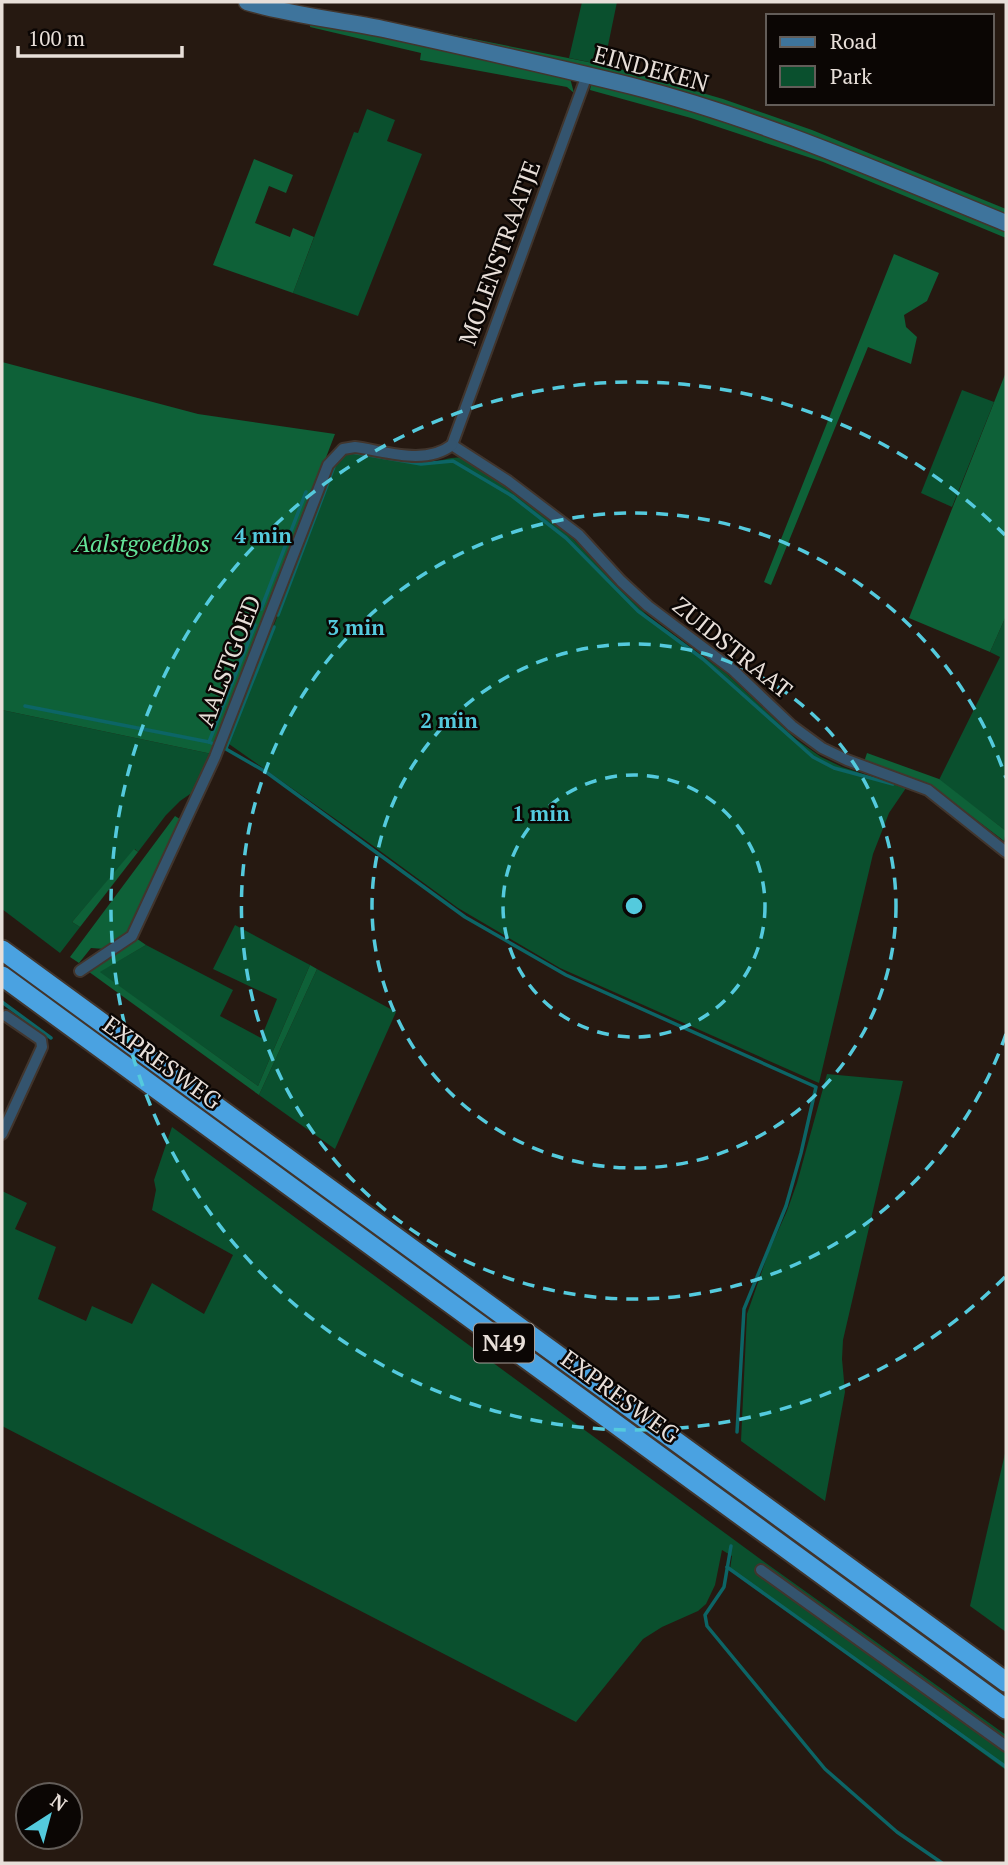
<svg xmlns="http://www.w3.org/2000/svg" width="1008" height="1865" font-family="'PT Serif',serif">
<style>
.green{fill:#0a502e}
.forest{fill:#0e6138}
.lines{fill:none;stroke-linecap:round;stroke-linejoin:round}
.stream{stroke:#0c6566;stroke-width:3.5}
.street-casing{stroke:#41352d;stroke-width:14}
.secondary-casing{stroke:#41352d;stroke-width:19}
.highway-casing{stroke:#41352d;stroke-width:23}
.street{stroke:#34546e;stroke-width:10}
.secondary{stroke:#3e749c;stroke-width:16}
.highway{stroke:#4aa2e1;stroke-width:19}
.ring{fill:none;stroke:#54cadd;stroke-width:3.5;stroke-dasharray:12 9}
.labels{text-anchor:middle;stroke-width:5;stroke-linejoin:round;paint-order:stroke}
.shield{fill:#0b0604;stroke:#a69e99;stroke-width:2}
.shield-label{font-size:23px;font-weight:bold;fill:#e8dfd9}
.street-label{font-size:24px;fill:#e8dfd9;stroke:#0b0604}
.park-label{font-size:24px;font-style:italic;fill:#62e298;stroke:#0b0604}
.centre{fill:#54cadd;stroke:#0b0604;stroke-width:3.5}
.ring-label{font-size:21px;text-anchor:middle;font-weight:bold;fill:#54cadd;stroke:#0b0604;stroke-width:5;stroke-linejoin:round;paint-order:stroke}
</style>
<rect width="100%" height="100%" fill="#261911"/>
<g class="green">
<polygon points="582,2 617,2 604,65 569,58"/>
<polygon points="367,109 395,120 387,141 422,154 358,316 293,293 354,132 358,133"/>
<polygon points="962,390 994,402 952,507 921,493"/>
<path d="M357 453C380 458 408 464 432 462 445 460 451 456 465 458L552 521 574 540 622 591 648 616 727 674 797 740 821 757 842 767 906 788 889 813 873 854 819 1083 560 968 458 908 361 837 229 744 333 469 344 455Z"/>
<polygon points="1006,616 1006,831 939,780 1000,657 990,652"/>
<polygon points="2,710 212,754 193,792 180,801 166,815 138,852 135,849 72,922 80,927 60,953 2,909"/>
<polygon points="235,925 310,965 258,1086 99,972 146,945 233,990 220,1016 261,1038 277,999 213,969"/>
<polygon points="317,969 396,1012 335,1149 259,1095"/>
<polygon points="827,1074 903,1081 843,1340 842,1359 845,1392 825,1501 741,1441 747,1314 769,1251 787,1211 797,1183"/>
<polygon points="172,1127 763,1561 1006,1735 1006,1770 730,1569 732,1556 722,1550 715,1585 706,1604 698,1611 662,1627 643,1639 576,1722 2,1426 2,1191 27,1203 15,1229 56,1247 38,1299 86,1321 92,1306 132,1324 152,1283 204,1314 233,1255 152,1210 156,1190 154,1180"/>
<polygon points="1006,1449 1006,1632 970,1606"/>
</g>
<g class="forest">
<polygon points="311,21 570,78 574,93 567,87 420,60 421,53 310,27"/>
<polygon points="424,29 613,67 723,99 812,130 1006,209 1006,218 801,133 423,38"/>
<polygon points="592,80 767,133 1006,230 1006,238 823,162 691,118 590,90"/>
<polygon points="254,159 293,175 286,193 269,186 255,223 290,237 293,228 314,237 293,293 213,265"/>
<polygon points="894,254 939,273 927,301 904,315 906,327 917,337 911,364 868,347 771,585 764,582"/>
<polygon points="2,362 198,414 335,434 212,754 2,710"/>
<polygon points="1006,372 1006,616 990,652 909,618"/>
<polygon points="867,753 939,779 1006,831 1004,841 936,789 913,778 864,762"/>
<polygon points="175,816 183,821 129,933 105,949 91,948 79,963 70,957"/>
<polygon points="134,849 138,852 80,927 72,922"/>
<polygon points="136,938 146,945 100,972 258,1086 310,965 317,969 259,1095 85,969 110,957"/>
</g>
<g class="lines">
<g class="stream">
<polyline points="351,452 421,464 453,461 512,496 566,538 638,611 703,659 813,757 834,768 893,784"/>
<polyline points="261,609 306,492"/>
<polyline points="278,615 335,464"/>
<polyline points="25,706 209,742 226,749 266,772 465,917 566,975 816,1087 801,1153 786,1206 744,1309 737,1432"/>
<polyline points="209,742 255,625"/>
<polyline points="226,748 274,627"/>
<polyline points="2,1002 51,1038"/>
<polyline points="731,1546 724,1587 705,1615 707,1626 825,1769 897,1832 942,1863"/>
<polyline points="727,1567 1006,1767"/>
</g>
<defs>
<g id="street">
<polyline points="452,445 508,481 579,535 621,581 648,606 733,670 792,726 822,748 847,760 928,790 1006,852"/>
<polyline points="452,445 587,75"/>
<path d="M80 971 132 936 215 757 328 465 343 449 355 447C385 451 425 466 452 445"/>
<polyline points="2,1134 42,1047 41,1040 6,1016"/>
<polyline points="761,1570 1006,1746"/>
</g>
<path id="secondary" d="M247 2C293 16 341 20 388 30 470 48 551 66 632 86 761 119 883 173 1006 223"/>
<g id="highway">
<polyline points="2,950 1006,1682"/>
<polyline points="2,976 1006,1709"/>
</g>
</defs>
<use href="#street" class="street-casing"/>
<use href="#secondary" class="secondary-casing"/>
<use href="#highway" class="highway-casing"/>
<use href="#street" class="street"/>
<use href="#secondary" class="secondary"/>
<use href="#highway" class="highway"/>
</g>
<g class="ring">
<circle cx="634" cy="906" r="131"/>
<circle cx="634" cy="906" r="262"/>
<path d="M1006 1034A393 393 0 1 1 1006 778"/>
<path d="M1005 1277A524 524 0 1 1 1005 535"/>
</g>
<g class="labels">
<rect class="shield" x="474" y="1323.5" width="60" height="39" rx="5"/>
<g class="shield-label">
<text x="504" y="1351">N49</text>
</g>
<g class="street-label">
<text transform="translate(651 69) rotate(15)" y="8">EINDEKEN</text>
<text transform="translate(500 253) rotate(-70)" y="8">MOLENSTRAATJE</text>
<text transform="translate(732 648) rotate(39)" y="8">ZUIDSTRAAT</text>
<text transform="translate(229 661) rotate(-69)" y="8">AALSTGOED</text>
<text transform="translate(162 1063) rotate(36)" y="8">EXPRESWEG</text>
<text transform="translate(620 1397) rotate(36)" y="8">EXPRESWEG</text>
</g>
<g class="park-label">
<text x="142" y="552">Aalstgoedbos</text>
</g>
</g>
<circle cx="634" cy="906" r="10" class="centre"/>
<g class="ring-label">
<text x="263" y="543">4 min</text>
<text x="356" y="635">3 min</text>
<text x="449" y="728">2 min</text>
<text x="541" y="821">1 min</text>
</g>
<rect width="1008" height="1865" fill="none" stroke="#e8dfd9" stroke-width="7"/>
<rect x="766" y="14" width="228" height="91" fill="#0b0604" stroke="#635d59" stroke-width="2"/>
<rect x="780" y="37" width="35" height="10" fill="#3e749c" stroke="#635d59" stroke-width="2"/>
<text x="830" y="49" font-size="21" fill="#e8dfd9">Road</text>
<rect x="780" y="66" width="35" height="21" fill="#0a502e" stroke="#635d59" stroke-width="2"/>
<text x="830" y="84" font-size="21" fill="#e8dfd9">Park</text>
<g transform="translate(49 1816) rotate(36)"><circle r="33" fill="#0b0604" stroke="#635d59" stroke-width="2"/>
<path d="M0-5L12 26L0 18L-12 26Z" fill="#54cadd"/>
<text y="-10" font-size="19" font-weight="bold" text-anchor="middle" fill="#e8dfd9">N</text>
</g>
<path d="M18 46v10h164v-10" fill="none" stroke="#e8dfd9" stroke-width="3.5"/>
<text x="28" y="46" font-size="21" fill="#e8dfd9" stroke="#0b0604" stroke-width="5" paint-order="stroke">100 m</text>
</svg>
